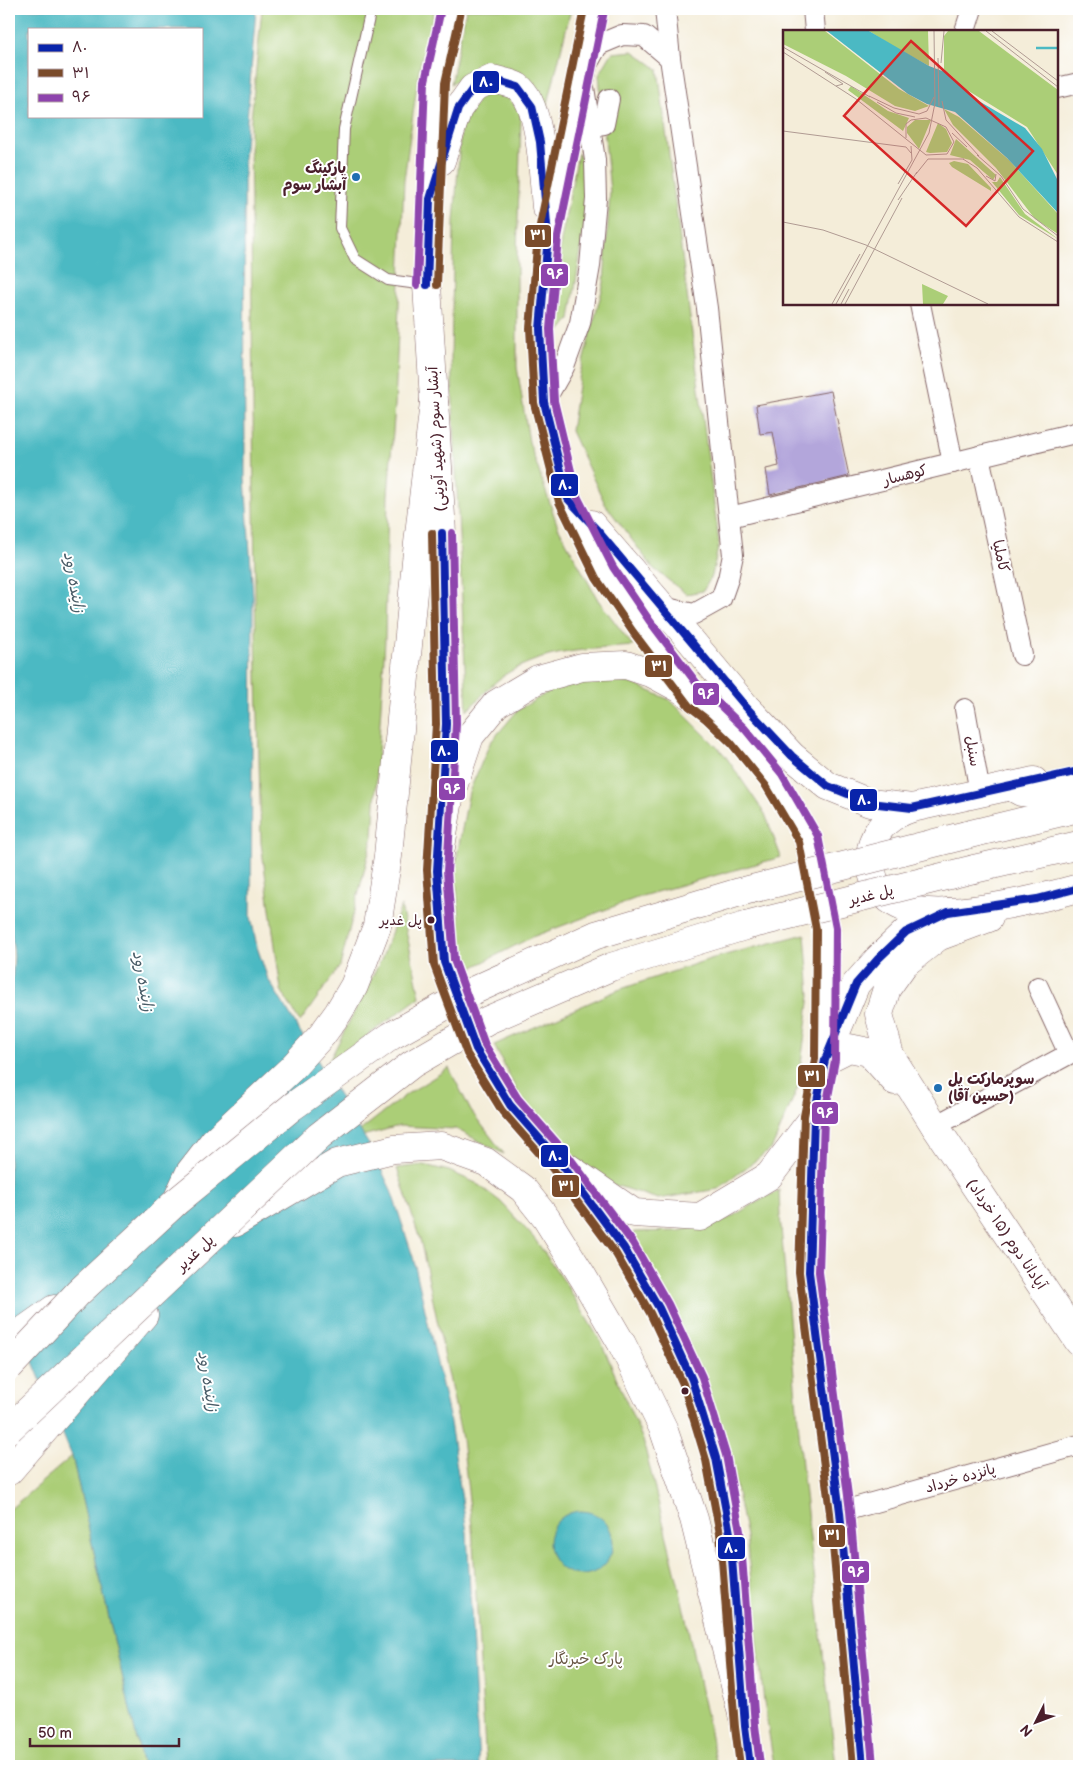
<svg xmlns="http://www.w3.org/2000/svg" width="1088" height="1775" font-family="'Balsamiq Sans','Playpen Sans Arabic',sans-serif">
<style>
.green{fill:#abce77;stroke:#7a7651}
.water{fill:#4bb9c3;stroke:#4a6c77;fill-rule:evenodd}
.building{fill:#b3a6db}
.lines{fill:none;stroke-linecap:round;stroke-linejoin:round}
.lane-casing{stroke:#866768;stroke-width:12}
.street-casing{stroke:#866768;stroke-width:22}
.secondary-casing{stroke:#866768;stroke-width:29}
.primary-casing{stroke:#866768;stroke-width:29}
.highway-casing{stroke:#866768;stroke-width:29}
.lane{stroke:#fff;stroke-width:10}
.street{stroke:#fff;stroke-width:20}
.secondary{stroke:#fff;stroke-width:28}
.primary{stroke:#fff;stroke-width:28}
.highway{stroke:#fff;stroke-width:28}
.highway-bridge-casing{stroke:#866768;stroke-width:29;stroke-linecap:butt}
.highway-bridge{stroke:#fff;stroke-width:28}
.bus-1-casing{stroke:#fff;stroke-width:11}
.bus-2-casing{stroke:#fff;stroke-width:11}
.bus-3-casing{stroke:#fff;stroke-width:11}
.bus-1{stroke:#0924aa;stroke-width:8}
.bus-2{stroke:#7a4b2a;stroke-width:8}
.bus-3{stroke:#8e44ad;stroke-width:8}
.poi-dot{fill:#1f6fb2;stroke:#fff;stroke-width:2}
.bus-dot{fill:#4a1f2b;stroke:#fff;stroke-width:2}
.labels{text-anchor:middle;stroke-width:4;stroke-linejoin:round;paint-order:stroke}
.bus-label{font-size:14px;fill:#4a1f2b;stroke:#fff;text-anchor:end}
.poi-label{font-size:15px;font-weight:bold;fill:#4a1f2b;stroke:#fff;text-anchor:end}
.street-label{font-size:15px;fill:#4a1f2b;stroke:#fff}
.park-label{font-size:15px;fill:#675442;stroke:#fff}
.water-label{font-size:16px;font-style:italic;fill:#4a5d68;stroke:#fff}
.inset-river{fill:none;stroke:#4bb9c3;stroke-width:2.5}
.inset-road{fill:none;stroke:#b09b93;stroke-width:1}
.view{fill:#d62828;fill-opacity:0.15;stroke:#d62828;stroke-width:2.5}
.inset-edge{fill:none;stroke:#4a1f2b;stroke-width:2.5}
.line-badge{stroke:#fff;stroke-width:2}
.badge-label{font-size:14px;text-anchor:middle;font-weight:bold;fill:#fff}
</style>
<rect width="100%" height="100%" fill="#fff"/>
<filter id="ink" filterUnits="userSpaceOnUse"><feTurbulence type="fractalNoise" baseFrequency=".02" numOctaves="2"/><feDisplacementMap in="SourceGraphic" scale="10" xChannelSelector="R" yChannelSelector="G"/><feConvolveMatrix kernelMatrix="1 2 1 2 8 2 1 2 1" color-interpolation-filters="sRGB"/></filter>
<filter id="wash" filterUnits="userSpaceOnUse"><feTurbulence type="fractalNoise" baseFrequency=".0096" numOctaves="4" result="noise"/><feDisplacementMap in="SourceGraphic" scale="20" xChannelSelector="R" yChannelSelector="G"/><feGaussianBlur stdDeviation="1.12" result="paint"/><feColorMatrix in="noise" values="0 0 0 0 0 0 0 0 0 0 0 0 0 0 0 0 0 1.4 0 .05"/><feComposite in="paint" operator="in"/></filter>
<g filter="url(#wash)">
<rect width="100%" height="100%" fill="#f4edd9"/>
<g class="green">
<polygon points="262,9 435,9 419,70 404,180 395,406 388,495 385,640 373,836 340,966 300,1022 281,990 261,843 255,590 250,129"/>
<polygon points="466,9 571,9 546,112 468,75 451,84"/>
<polygon points="633,51 658,69 719,543 712,576 703,591 686,594 653,568 605,504 571,431 580,373 604,283 610,192 599,75 612,53"/>
<path d="M492 93C509 96 512 100 521 115L517 254V367L529 442 558 527 598 600 633 646C587 650 547 649 506 674 492 683 479 699 467 711L451 359 454 222 461 127 480 97Z"/>
<polygon points="578,153 584,166 586,219 570,319 557,335 552,323 561,241"/>
<polygon points="603,680 631,683 670,700 724,754 765,814 781,857 642,896 532,937 464,972 455,866 469,792 490,743 518,710 545,694 570,685"/>
<polygon points="401,906 420,997 327,1065 382,958"/>
<polygon points="805,934 810,995 798,1087 772,1148 718,1189 658,1199 605,1182 550,1137 517,1091 494,1045 618,990 710,959"/>
<polygon points="449,1068 471,1111 504,1154 456,1129 399,1126 348,1140 407,1094"/>
<polygon points="424,1165 449,1171 476,1183 501,1202 534,1238 566,1284 601,1342 643,1440 680,1591 717,1766 486,1766 472,1526 462,1439 421,1243 397,1168"/>
<polygon points="779,1190 780,1216 803,1477 836,1766 774,1766 764,1702 746,1536 730,1459 700,1370 633,1242 634,1232 678,1231 722,1222"/>
<polygon points="72,1456 143,1766 9,1766 9,1510"/>
</g>
<g class="water">
<path d="M9 9H256L244 158 245 478 253 597 251 917 257 947 268 979 371 1148 391 1190 413 1257 449 1416 467 1532 479 1766H143L72 1456 9 1304V1026L14 956 9 910ZM29 29H201V116H29Z"/>
<circle cx="581" cy="1543" r="32"/>
</g>
<g id="blocks">
<polygon class="building" points="831,391 849,476 770,495 766,469 779,466 773,432 760,434 756,405"/>
</g>
</g>
<g filter="url(#ink)">
<use href="#blocks" fill-opacity="0" stroke="#866768" stroke-width="1"/>
<g class="lines">
<defs>
<polyline id="lane" points="371,9 344,129 340,228 355,259 388,280 426,285"/>
<g id="street">
<polyline points="813,9 815,31"/>
<polyline points="965,31 972,9"/>
<polyline points="1057,88 1079,83"/>
<polyline points="590,126 604,124 609,99"/>
<polyline points="920,304 953,463"/>
<polyline points="544,402 564,367 580,323 590,266 596,199 595,160 582,74 598,45 622,35 644,36 670,58"/>
<polyline points="979,456 1022,655"/>
<polyline points="730,517 1079,432"/>
<polyline points="662,607 694,614 721,599 728,579 733,555 707,308 670,58 665,9"/>
<polyline points="965,709 980,793"/>
<polyline points="935,1126 1069,1054 1038,987"/>
<polyline points="840,1512 1079,1445"/>
</g>
<polyline id="secondary" points="935,1126 1079,1342"/>
<g id="primary">
<polyline points="594,9 582,74 548,236 540,329 544,402 568,499 604,572 641,626 688,689"/>
<path d="M441 161 458 109 473 88 492 79C499 81 512 83 518 87 542 104 543 179 546 207"/>
<polyline points="591,524 677,624 746,707 792,756 828,786 870,803 912,808"/>
<polygon points="626,665 653,674 681,689 712,711 738,736 774,780 808,838 826,928 825,1060 814,1117 769,1176 700,1217 634,1213 560,1162 510,1105 476,1049 444,962 437,871 449,799 470,736 496,704 538,679 582,667"/>
<path d="M1034 781 912 808C891 815 876 826 871 849 868 860 871 871 875 882 881 893 891 902 903 907 941 923 1039 899 1079 888"/>
<polyline points="442,790 446,724 442,533 427,285 435,82 451,9"/>
<polyline points="830,1047 856,984 878,959 906,932 948,912"/>
<polyline points="825,1060 849,1048 869,1052 895,1081"/>
<polyline points="814,1117 809,1272 840,1512 863,1766"/>
<polyline points="935,1126 890,1055 879,1014 887,988 904,964 938,937 989,918"/>
<polyline points="574,1181 624,1248 659,1308 692,1380 716,1458 730,1533 745,1726 750,1766"/>
</g>
<g id="highway">
<polyline points="1010,786 1021,792 1036,793 1079,783"/>
<polyline points="966,835 1079,808"/>
<polyline points="974,869 1079,845"/>
<polyline points="176,1202 190,1172 214,1141 291,1069 322,1035 338,1013 354,986 377,926 388,856 416,561 434,402"/>
<polyline points="235,1223 337,1163 394,1149 441,1146 486,1162 523,1189 546,1218 583,1277 622,1344 663,1428 694,1519 745,1726"/>
<polyline points="9,1341 54,1309"/>
<polyline points="9,1471 144,1315"/>
</g>
</defs>
<use href="#lane" class="lane-casing"/>
<use href="#street" class="street-casing"/>
<use href="#secondary" class="secondary-casing"/>
<use href="#primary" class="primary-casing"/>
<use href="#highway" class="highway-casing"/>
<use href="#lane" class="lane"/>
<use href="#street" class="street"/>
<use href="#secondary" class="secondary"/>
<use href="#primary" class="primary"/>
<use href="#highway" class="highway"/>
<defs>
<g id="highway-bridge">
<polyline points="9,1367 78,1293 176,1202 292,1107 391,1036 468,993 596,935 740,892 966,835"/>
<polyline points="9,1429 319,1136 412,1064 488,1020 611,967 745,926 974,869"/>
</g>
</defs>
<use href="#highway-bridge" class="highway-bridge-casing"/>
<use href="#highway-bridge" class="highway-bridge"/>
<defs>
<g id="bus-1">
<polyline points="427,285 430,199 458,109 473,88 492,79 518,87 532,106 540,142 548,236 540,329 544,402 568,499 598,531 746,707 792,756 828,786 870,803 912,808 1079,771"/>
<polyline points="442,533 446,724 437,871 444,962 476,1049 510,1105 560,1162 624,1248 659,1308 692,1380 716,1458 730,1533 745,1726 750,1766"/>
<polyline points="863,1766 840,1512 809,1272 814,1117 825,1060 856,984 878,959 906,932 948,912 1037,899 1079,888"/>
</g>
<g id="bus-2">
<polyline points="584,9 538,235 530,328 534,403 559,502 596,578 633,632 689,706 706,719 731,743 766,786 799,842 816,929 815,1059 804,1116 799,1272 830,1513 853,1766"/>
<polyline points="437,285 445,83 461,11"/>
<polyline points="432,533 436,724 427,870 434,965 467,1054 502,1111 552,1168 616,1254 650,1313 683,1384 706,1460 720,1534 735,1727 740,1766"/>
</g>
<g id="bus-3">
<polyline points="604,11 558,237 550,329 554,401 577,496 613,567 649,620 704,693 719,704 745,729 782,774 818,836 836,928 835,1060 824,1118 819,1272 850,1511 873,1765"/>
<polyline points="417,285 425,81 441,9"/>
<polyline points="452,533 456,724 447,871 454,960 485,1045 518,1099 568,1156 633,1243 668,1304 702,1377 726,1455 740,1531 755,1725 760,1765"/>
</g>
</defs>
<use href="#bus-1" class="bus-1-casing"/>
<use href="#bus-2" class="bus-2-casing"/>
<use href="#bus-3" class="bus-3-casing"/>
<use href="#bus-1" class="bus-1"/>
<use href="#bus-2" class="bus-2"/>
<use href="#bus-3" class="bus-3"/>
</g>
</g>
<g class="poi-dot">
<circle cx="356" cy="177" r="5"/>
<circle cx="938" cy="1088" r="5"/>
</g>
<g class="bus-dot">
<circle cx="431" cy="920" r="4.5"/>
<circle cx="685" cy="1391" r="4.5"/>
</g>
<g class="labels">
<g class="bus-label">
<text x="422" y="925">پل غدیر</text>
</g>
<g class="poi-label">
<text x="346" y="173">پارکینگ<tspan x="346" dy="17">آبشار سوم</tspan></text>
<text x="948" y="1084" text-anchor="start">سوپرمارکت پل<tspan x="948" dy="17">(حسین آقا)</tspan></text>
</g>
<g class="street-label">
<text transform="translate(436 439) rotate(-93)" y="5">آبشار سوم (شهید آوینی)</text>
<text transform="translate(905 475) rotate(-14)" y="5">کوهسار</text>
<text transform="translate(1001 556) rotate(78)" y="5">کاملیا</text>
<text transform="translate(973 751) rotate(80)" y="5">سنبل</text>
<text transform="translate(871 895) rotate(-14)" y="5">پل غدیر</text>
<text transform="translate(1007 1234) rotate(56)" y="5">آپادانا دوم (۱۵ خرداد)</text>
<text transform="translate(195 1253) rotate(-43)" y="5">پل غدیر</text>
<text transform="translate(960 1478) rotate(-16)" y="5">پانزده خرداد</text>
</g>
<g class="park-label">
<text x="586" y="1664">پارک خبرنگار</text>
</g>
<g class="water-label">
<text transform="translate(75 582) rotate(80)" y="6">زاینده رود</text>
<text transform="translate(144 981) rotate(80)" y="6">زاینده رود</text>
<text transform="translate(209 1381) rotate(81)" y="6">زاینده رود</text>
</g>
</g>
<g transform="translate(783 30)">
<rect width="275" height="275" fill="#f4edd9"/>
<path d="M0 1H42L116 59 146 76 132 81 112 76 63 46 0 14ZM86 1H145L146 36 110 16ZM165 1H196L275 60V145L244 97 184 60 161 39V6ZM68 56 105 81 126 88 120 101 65 60ZM161 79 176 87 226 130 275 184V204L252 189 213 138 170 95ZM132 90H148L136 119 124 103V97ZM155 93 163 99 169 113 164 122 147 123 143 122ZM173 109 213 145 210 150 187 130 167 125ZM171 131 185 134 208 158V161L169 137 166 133ZM217 147 242 184 275 209 236 185 209 152H214ZM139 254 165 266 160 274H140Z" fill="#abce77"/>
<path d="M44 1H86L146 36 162 42 189 67 242 98 259 119 275 151V183L224 128 172 82 144 74 125 64Z" fill="#4bb9c3"/>
<path class="inset-river" d="M253 18H275"/>
<path class="inset-road" d="M203 1 275 57M209 1 275 51M0 17 87 67M0 22 73 69 143 125 164 124 171 112 163 97 143 88 128 90 123 94V108M155 28 156 76M158 33 161 1M42 42 60 54 53 56M86 66 111 78 136 84 144 81 151 67M159 71 163 90 196 126M94 72 113 83 132 87M0 101 123 117 128 123M169 103 184 117M194 125 218 146 240 179 275 206M180 129 194 138 236 187 275 212M133 144 145 129H181M203 146 212 151 213 144M115 154 129 130 128 116M115 170 134 142M0 192 40 200 83 215 205 274M49 274 77 224M53 274 146 103 152 73 151 1M58 274 66 259M62 274 119 168"/>
<path class="view" d="M128 11 250 121 183 196 61 86Z"/>
<rect width="275" height="275" class="inset-edge"/>
</g>
<g class="line-badge">
<rect x="472" y="70" width="28" height="24" rx="5" fill="#0924aa"/>
<rect x="524" y="224" width="28" height="24" rx="5" fill="#7a4b2a"/>
<rect x="540" y="263" width="29" height="24" rx="5" fill="#8e44ad"/>
<rect x="550" y="473" width="29" height="24" rx="5" fill="#0924aa"/>
<rect x="644" y="654" width="29" height="24" rx="5" fill="#7a4b2a"/>
<rect x="692" y="682" width="28" height="24" rx="5" fill="#8e44ad"/>
<rect x="430" y="739" width="29" height="24" rx="5" fill="#0924aa"/>
<rect x="438" y="777" width="28" height="24" rx="5" fill="#8e44ad"/>
<rect x="849" y="788" width="29" height="24" rx="5" fill="#0924aa"/>
<rect x="797" y="1064" width="29" height="24" rx="5" fill="#7a4b2a"/>
<rect x="811" y="1101" width="28" height="24" rx="5" fill="#8e44ad"/>
<rect x="540" y="1144" width="29" height="24" rx="5" fill="#0924aa"/>
<rect x="551" y="1174" width="29" height="24" rx="5" fill="#7a4b2a"/>
<rect x="818" y="1524" width="28" height="24" rx="5" fill="#7a4b2a"/>
<rect x="717" y="1536" width="29" height="24" rx="5" fill="#0924aa"/>
<rect x="841" y="1560" width="29" height="24" rx="5" fill="#8e44ad"/>
</g>
<g class="badge-label">
<text x="486" y="87">۸۰</text>
<text x="538" y="240">۳۱</text>
<text x="555" y="279">۹۶</text>
<text x="565" y="490">۸۰</text>
<text x="659" y="671">۳۱</text>
<text x="706" y="699">۹۶</text>
<text x="444" y="756">۸۰</text>
<text x="452" y="794">۹۶</text>
<text x="864" y="805">۸۰</text>
<text x="812" y="1081">۳۱</text>
<text x="825" y="1118">۹۶</text>
<text x="555" y="1161">۸۰</text>
<text x="566" y="1191">۳۱</text>
<text x="832" y="1540">۳۱</text>
<text x="731" y="1553">۸۰</text>
<text x="856" y="1577">۹۶</text>
</g>
<rect width="1088" height="1775" fill="none" stroke="#fff" stroke-width="30"/>
<rect x="28" y="28" width="175" height="90" fill="#ffffff" stroke="#b7a5aa"/>
<rect x="38" y="44" width="25" height="8" fill="#0924aa" stroke="#b7a5aa"/>
<text x="72" y="52" font-size="15" fill="#4a1f2b">۸۰</text>
<rect x="38" y="69" width="25" height="8" fill="#7a4b2a" stroke="#b7a5aa"/>
<text x="72" y="78" font-size="15" fill="#4a1f2b">۳۱</text>
<rect x="38" y="94" width="25" height="8" fill="#8e44ad" stroke="#b7a5aa"/>
<text x="72" y="102" font-size="15" fill="#4a1f2b">۹۶</text>
<g transform="translate(1036 1722) rotate(228)" stroke="#ffffff" stroke-width="4" paint-order="stroke">
<path d="M0-4L9 19L0 12L-9 19Z" fill="#4a1f2b"/>
<text y="-8" font-size="14" font-weight="bold" text-anchor="middle" fill="#4a1f2b">N</text>
</g>
<path d="M30 1738v8h149v-8" fill="none" stroke="#4a1f2b" stroke-width="2.5"/>
<text x="38" y="1738" font-size="15" fill="#4a1f2b" stroke="#ffffff" stroke-width="4" paint-order="stroke">50 m</text>
</svg>
